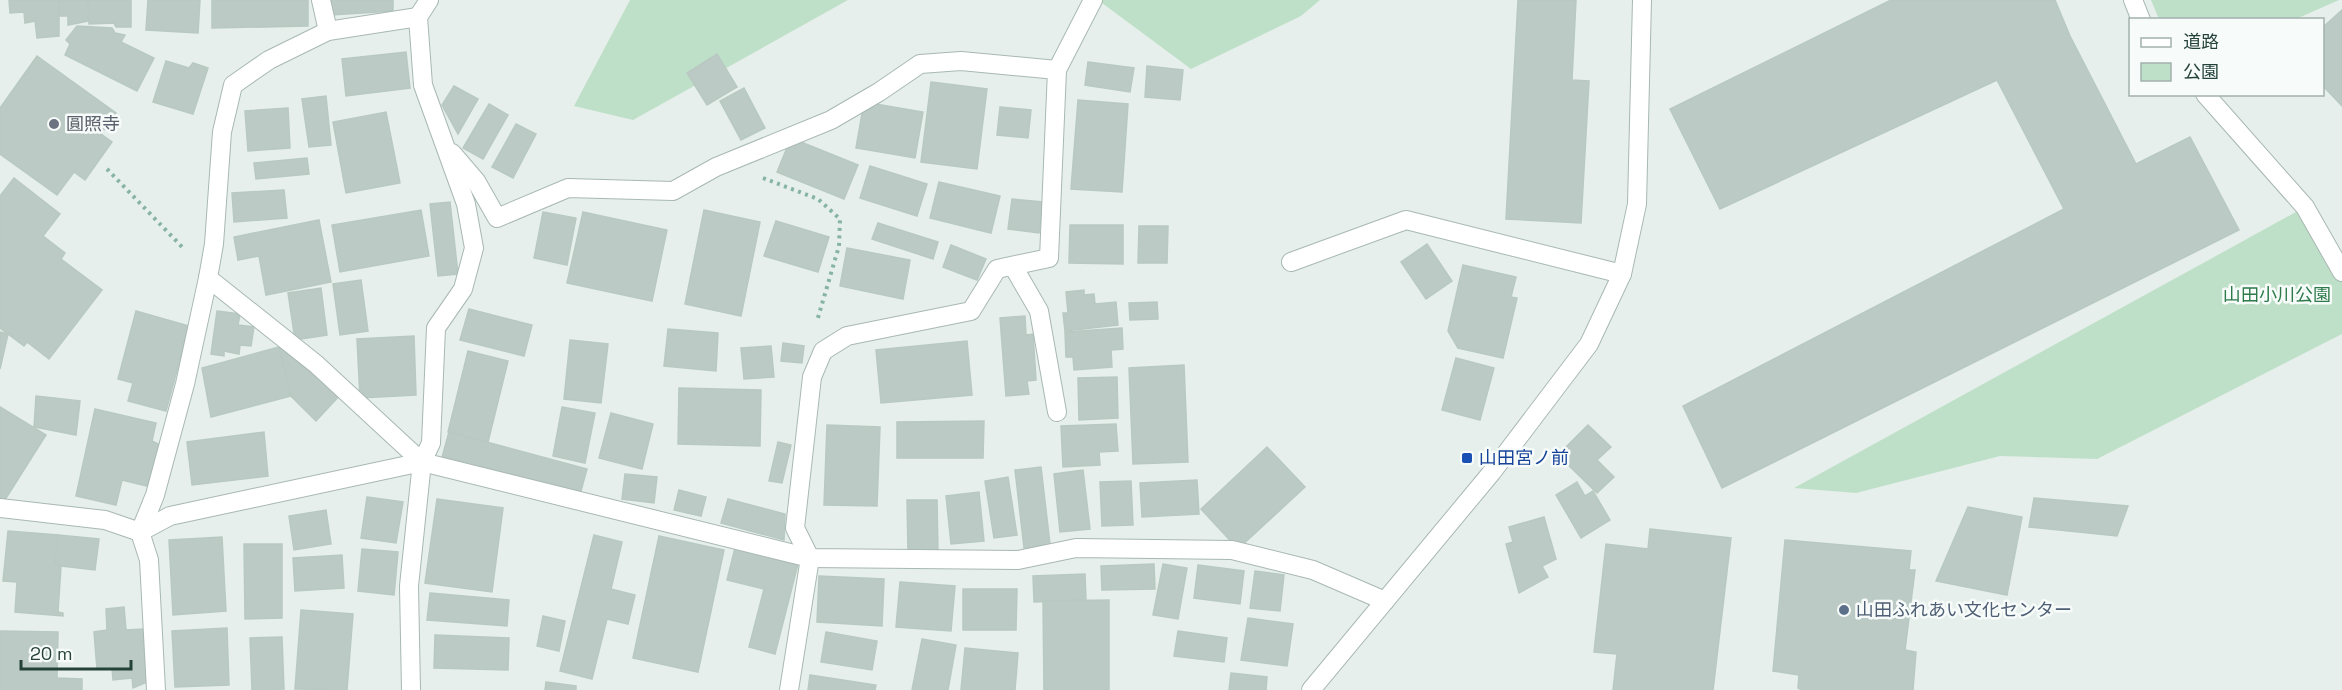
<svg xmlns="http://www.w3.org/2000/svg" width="2342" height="690" font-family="'Space Grotesk','Noto Sans JP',sans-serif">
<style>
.green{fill:#bfe0c8}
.building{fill:#bbcac4;stroke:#b8c9c2;stroke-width:1.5}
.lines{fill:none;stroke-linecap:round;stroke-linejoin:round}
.service-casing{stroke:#a8b8b2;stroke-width:20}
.minor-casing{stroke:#a8b8b2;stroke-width:20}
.tertiary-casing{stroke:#a8b8b2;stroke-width:20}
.path{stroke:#86b3a5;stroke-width:4;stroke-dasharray:3 4.5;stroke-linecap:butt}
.service{stroke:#fff;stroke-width:18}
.minor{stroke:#fff;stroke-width:18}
.tertiary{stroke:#fff;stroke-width:18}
.worship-dot{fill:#6b7280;stroke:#f7fbf9;stroke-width:2}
.transit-dot{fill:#1a4fb4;stroke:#f7fbf9;stroke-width:2}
.service-dot{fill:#5c6f8a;stroke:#f7fbf9;stroke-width:2}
.labels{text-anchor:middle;stroke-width:5;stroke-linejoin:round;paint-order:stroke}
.worship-label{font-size:18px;fill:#5b616d;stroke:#f7fbf9;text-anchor:start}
.park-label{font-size:18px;fill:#2d7a4b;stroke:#f7fbf9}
.transit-label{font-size:18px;fill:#164399;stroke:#f7fbf9;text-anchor:start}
.service-label{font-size:18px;fill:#4e5e75;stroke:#f7fbf9;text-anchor:start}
</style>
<rect width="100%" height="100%" fill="#e6efeb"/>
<g class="green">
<polygon points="630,0 848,0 633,120 574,106"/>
<polygon points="1098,0 1320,0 1301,16 1191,69"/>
<polygon points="2151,0 2339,0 2296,19 2159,19"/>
<polygon points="2305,207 2342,272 2342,334 2097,459 2000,456 1856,493 1794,488"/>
</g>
<g class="building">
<polygon points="9,0 59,0 59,36 37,38 35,21 25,23 24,12 10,13"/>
<polygon points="59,0 88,0 89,21 68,25 68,16 59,16"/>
<polygon points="88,0 131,0 131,27 116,27 114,23 89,24"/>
<polygon points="148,0 200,0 198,33 146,30"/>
<polygon points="212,0 308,0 308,26 212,28"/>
<polygon points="326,0 393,0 393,11 331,15"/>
<polygon points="1518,0 1576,0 1572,80 1589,81 1581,223 1506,219"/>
<polygon points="1891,0 2055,0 2070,36 2136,164 2190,137 2239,230 1722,488 1683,406 2064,209 1997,80 1720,209 1670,109"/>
<polygon points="2342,10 2342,106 2322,85 2322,28"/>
<polygon points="77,26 112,28 115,33 125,35 121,42 154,58 137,91 65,55 70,44 66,40"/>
<polygon points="406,52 410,88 346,96 342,59"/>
<polygon points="717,54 737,87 707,105 687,73"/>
<polygon points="37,56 116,113 101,134 112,142 85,180 74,172 57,195 0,154 0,108"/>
<polygon points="166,61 189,68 193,63 208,68 193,114 153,102"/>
<polygon points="1088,62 1134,68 1130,92 1085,85"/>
<polygon points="1147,66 1183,70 1180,100 1145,97"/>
<polygon points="931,82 987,89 977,169 921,162"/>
<polygon points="454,86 478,99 458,134 442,105"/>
<polygon points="744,88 765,128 741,140 720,101"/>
<polygon points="326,96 331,145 309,147 302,99"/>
<polygon points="1078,100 1128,104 1122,192 1071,189"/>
<polygon points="864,102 923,112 915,158 856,148"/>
<polygon points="489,104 508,115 483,159 463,148"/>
<polygon points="1000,107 1031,110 1028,138 997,135"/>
<polygon points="288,108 290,148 248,151 245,111"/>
<polygon points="386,112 400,183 346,193 333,122"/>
<polygon points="516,124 536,134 513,178 492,167"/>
<polygon points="791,138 858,165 844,199 777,172"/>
<polygon points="307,158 309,174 256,179 254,163"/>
<polygon points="870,166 927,184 917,216 860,198"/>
<polygon points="14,178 60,214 43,236 65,253 61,259 102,290 49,359 27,342 24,346 0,328 0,196"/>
<polygon points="939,182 1000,196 991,233 930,218"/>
<polygon points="284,190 287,218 234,222 232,193"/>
<polygon points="1012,199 1043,202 1039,233 1008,229"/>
<polygon points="450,202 458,274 438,276 430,204"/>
<polygon points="421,210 429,256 340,272 332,225"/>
<polygon points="704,210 760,222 741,316 685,304"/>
<polygon points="543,212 576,218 567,265 534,258"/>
<polygon points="583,212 667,230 652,301 567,283"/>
<polygon points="319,220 331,282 266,295 259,256 238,260 234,237"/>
<polygon points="776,221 829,237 818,272 764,256"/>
<polygon points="878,223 938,242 933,259 872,239"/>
<polygon points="1070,225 1123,225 1123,264 1069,263"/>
<polygon points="1139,226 1168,226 1167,263 1138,263"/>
<polygon points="1427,244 1452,281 1426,299 1401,262"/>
<polygon points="951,245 986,259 977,280 943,267"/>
<polygon points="847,248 910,260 903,299 840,286"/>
<polygon points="1463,265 1516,277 1511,297 1517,298 1503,358 1458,348 1448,331"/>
<polygon points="361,280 368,331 340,335 333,284"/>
<polygon points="321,288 327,335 295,340 288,293"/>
<polygon points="1084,290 1084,295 1094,294 1095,304 1116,302 1118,325 1065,331 1063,313 1068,313 1066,292"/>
<polygon points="1157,302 1158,319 1130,320 1129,303"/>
<polygon points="469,309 532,325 524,356 460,340"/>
<polygon points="136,311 189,326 166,411 128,401 133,383 118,379"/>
<polygon points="217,311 240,314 238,325 254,327 251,346 240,345 239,354 224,351 224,356 211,354"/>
<polygon points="1025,316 1026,335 1033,334 1036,380 1027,381 1029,394 1006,396 1000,318"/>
<polygon points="1122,328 1123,349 1111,350 1112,367 1074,370 1073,357 1066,357 1065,332"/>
<polygon points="668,329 718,333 716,371 664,366"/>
<polygon points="0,332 8,334 0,369"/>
<polygon points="414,336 416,395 360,398 357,339"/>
<polygon points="570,340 608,344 601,403 564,399"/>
<polygon points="967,341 972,395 881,403 876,350"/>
<polygon points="783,343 804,346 802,363 781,361"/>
<polygon points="771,346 774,377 744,379 741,348"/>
<polygon points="279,347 291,396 211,417 202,368"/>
<polygon points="279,347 340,395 316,421 291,396"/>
<polygon points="468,351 508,361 488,442 448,432"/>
<polygon points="1456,358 1494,368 1480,420 1442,410"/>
<polygon points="1184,365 1188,462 1133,464 1129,368"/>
<polygon points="1117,377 1118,418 1079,420 1078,378"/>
<polygon points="679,388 761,390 760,446 678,444"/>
<polygon points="36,396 80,401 76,435 34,427"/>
<polygon points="0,407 46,435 3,503 0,501"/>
<polygon points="562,407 595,413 585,463 553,456"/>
<polygon points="95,409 156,423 152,441 160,445 151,487 122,480 116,505 76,496"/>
<polygon points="611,413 653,424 642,469 599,458"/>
<polygon points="984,421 983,458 897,458 897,422"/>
<polygon points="1116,424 1118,451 1099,452 1100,465 1063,467 1061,426"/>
<polygon points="827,425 880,427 877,506 824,505"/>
<polygon points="1588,425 1611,447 1597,460 1614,477 1597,493 1558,455"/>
<polygon points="264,432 268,476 192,485 187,442"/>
<polygon points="449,432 587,469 579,498 441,461"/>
<polygon points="778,442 791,445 782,483 769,481"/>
<polygon points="1267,447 1305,487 1238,549 1201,509"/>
<polygon points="1041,467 1050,544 1024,548 1015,470"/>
<polygon points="1083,470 1090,529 1060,532 1054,474"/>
<polygon points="625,474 657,477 654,503 622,499"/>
<polygon points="1008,477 1017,535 994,538 985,481"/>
<polygon points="1197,480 1199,514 1142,517 1140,483"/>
<polygon points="1131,481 1133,525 1102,526 1100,482"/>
<polygon points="1577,482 1585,496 1593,491 1610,520 1581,538 1556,495"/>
<polygon points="679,490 706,497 701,516 674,510"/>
<polygon points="979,492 984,541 951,544 946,496"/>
<polygon points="367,497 403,502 396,543 361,538"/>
<polygon points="2034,498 2128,506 2117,536 2029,527"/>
<polygon points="437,499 503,508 492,592 425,583"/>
<polygon points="728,499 785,514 784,540 721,523"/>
<polygon points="907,500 937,500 938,552 908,552"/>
<polygon points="1968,507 2022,517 2007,595 1936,581"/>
<polygon points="326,510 331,544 294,550 289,516"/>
<polygon points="1544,517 1556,559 1542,566 1548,577 1519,593 1506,544 1513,542 1509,527"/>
<polygon points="1650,529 1731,538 1713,690 1613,690 1617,654 1594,652 1606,544 1648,549"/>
<polygon points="8,531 58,535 55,563 61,566 58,612 63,613 63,616 15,612 17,582 3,581"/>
<polygon points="58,535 99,539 95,570 61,566 55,563"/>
<polygon points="594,535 622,542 611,589 635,595 628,624 607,619 592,679 560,671"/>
<polygon points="659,536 724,550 698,672 633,658"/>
<polygon points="222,537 226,611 173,615 169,540"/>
<polygon points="1785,540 1911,551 1909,570 1915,570 1905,650 1916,652 1913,690 1802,690 1798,688 1799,675 1773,671"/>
<polygon points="244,544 282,544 282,618 245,619"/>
<polygon points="735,548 798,564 775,654 749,647 764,589 727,580"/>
<polygon points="362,549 398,552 394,595 358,591"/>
<polygon points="342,555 344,588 295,591 293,558"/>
<polygon points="1154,564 1155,589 1102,590 1101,566"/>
<polygon points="1163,564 1187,568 1178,619 1153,615"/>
<polygon points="1198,565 1244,571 1240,604 1194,598"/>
<polygon points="1255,571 1284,575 1280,611 1250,608"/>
<polygon points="1085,574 1086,600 1034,602 1033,576"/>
<polygon points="819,576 884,579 882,626 817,622"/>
<polygon points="900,582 955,586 951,631 896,627"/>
<polygon points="963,589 1017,589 1016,630 963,630"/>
<polygon points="430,593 509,600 507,626 427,620"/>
<polygon points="1109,600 1109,690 1044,690 1043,601"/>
<polygon points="124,607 126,630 143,629 147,682 133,688 132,678 113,680 112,668 97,669 94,632 107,630 106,609"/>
<polygon points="301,610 353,614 347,690 295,689"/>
<polygon points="543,616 565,621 559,651 537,646"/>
<polygon points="1248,618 1293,624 1287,666 1241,660"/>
<polygon points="227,628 229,685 175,687 172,631"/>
<polygon points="0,631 58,632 57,678 82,679 82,690 0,690"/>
<polygon points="1178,631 1227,638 1224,662 1174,656"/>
<polygon points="826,632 877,641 872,670 821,662"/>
<polygon points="435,635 509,638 508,670 434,668"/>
<polygon points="282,637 284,689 252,690 250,638"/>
<polygon points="922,639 956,645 948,690 912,690"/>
<polygon points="965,648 1018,653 1015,690 961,690"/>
<polygon points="1231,673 1267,677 1266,690 1229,690"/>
<polygon points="810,675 876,685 875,690 808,690"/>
<polygon points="546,682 576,686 576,690 545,690"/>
</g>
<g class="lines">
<defs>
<g id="service">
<polyline points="1291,262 1406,220 1622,274"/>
<polyline points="1013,266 1039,311 1057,412"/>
<polyline points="208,278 316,364 422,462"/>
</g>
<g id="minor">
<polyline points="321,0 328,31"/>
<polyline points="452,153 476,181 497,218 568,188 673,191 716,167 831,120 879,92 920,64 961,61 1057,70"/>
<polyline points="0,508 105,520 140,532 170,516 422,462 810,558 1018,560 1076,548 1232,550 1313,570 1385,601"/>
<polyline points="156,690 149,560 140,532 155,495 185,384 208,278 214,244 222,132 233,85 269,60 328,31 418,17"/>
<polyline points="411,690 409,586 422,462 431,443 436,328 463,289 474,248 466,204 423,85 418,17 429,0"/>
<polyline points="789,690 810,558 795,528 812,377 823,351 847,336 971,311 997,269 1049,258 1057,70 1093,0"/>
</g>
<g id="tertiary">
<polyline points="2133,0 2141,20"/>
<polyline points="2205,94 2305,207 2342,272"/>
<polyline points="1311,690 1492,472 1589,344 1622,274 1637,204 1642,0"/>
</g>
</defs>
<use href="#service" class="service-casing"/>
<use href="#minor" class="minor-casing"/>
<use href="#tertiary" class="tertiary-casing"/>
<g class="path">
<polyline points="107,169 185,250"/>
<polyline points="763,178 818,199 840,219 839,246 817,321"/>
</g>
<use href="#service" class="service"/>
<use href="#minor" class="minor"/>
<use href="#tertiary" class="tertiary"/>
</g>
<circle class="worship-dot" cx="54" cy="124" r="6"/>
<rect class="transit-dot" x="1461" y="452" width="12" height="12" rx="3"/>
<circle class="service-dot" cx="1844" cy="610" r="6"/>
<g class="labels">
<g class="worship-label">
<text x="66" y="130">圓照寺</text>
</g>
<g class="park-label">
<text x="2277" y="301">山田小川公園</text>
</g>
<g class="transit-label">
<text x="1479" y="464">山田宮ノ前</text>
</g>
<g class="service-label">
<text x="1856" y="616">山田ふれあい文化センター</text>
</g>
</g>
<rect x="2129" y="18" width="195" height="78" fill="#f7fbf9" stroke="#a3b1ad" stroke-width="1.5"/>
<rect x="2141" y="38" width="30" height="9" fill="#ffffff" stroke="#a3b1ad" stroke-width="1.5"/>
<text x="2183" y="48" font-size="18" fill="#24423a">道路</text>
<rect x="2141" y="63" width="30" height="18" fill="#bfe0c8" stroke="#a3b1ad" stroke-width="1.5"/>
<text x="2183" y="78" font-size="18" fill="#24423a">公園</text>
<path d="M21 660v9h110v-9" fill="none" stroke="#24423a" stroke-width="3"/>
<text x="30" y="660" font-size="18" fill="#24423a" stroke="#f7fbf9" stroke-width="4.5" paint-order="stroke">20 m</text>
</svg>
